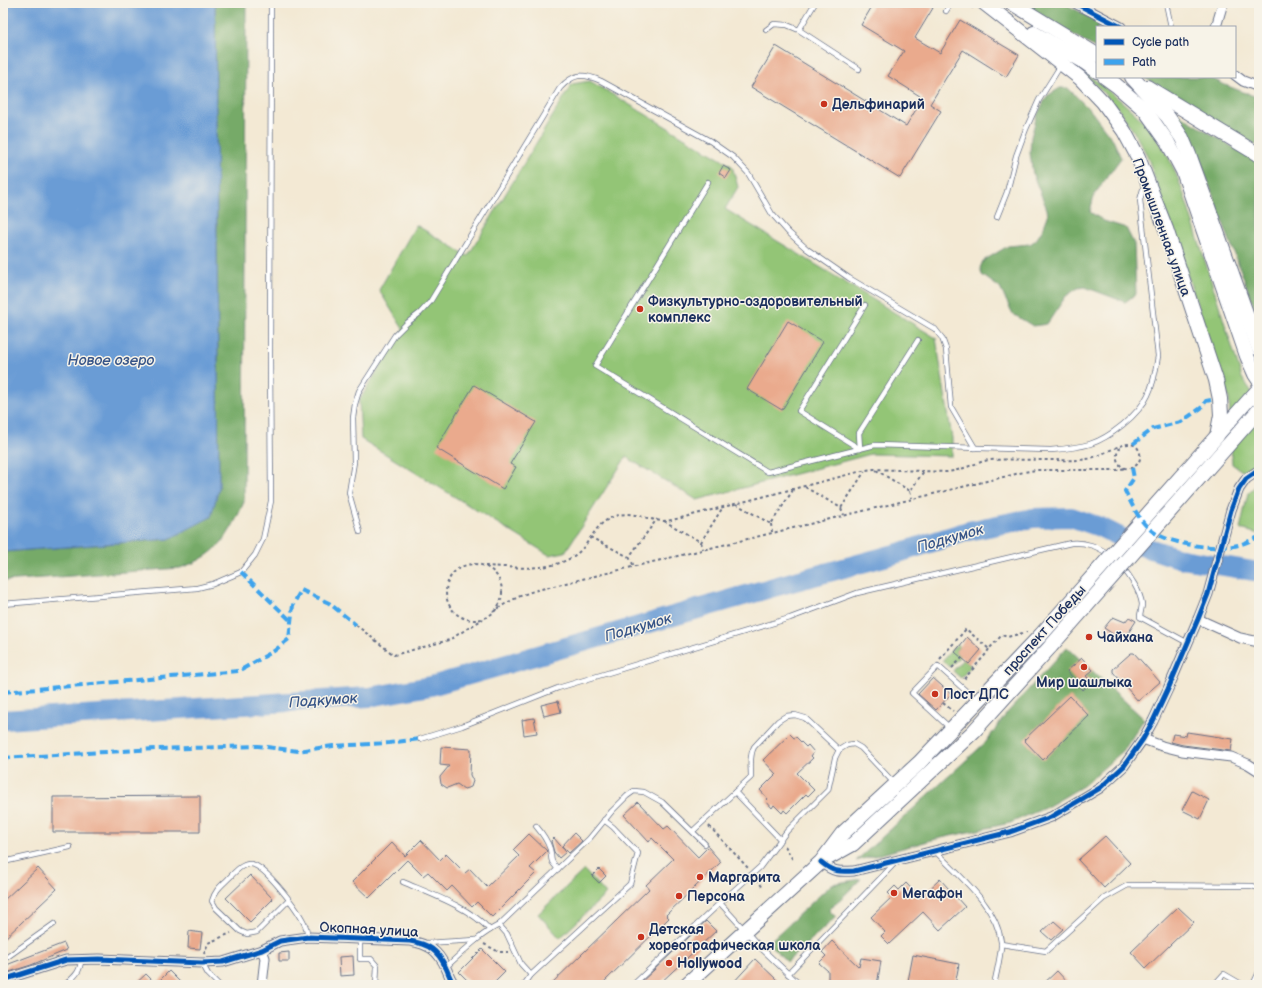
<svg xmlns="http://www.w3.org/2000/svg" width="1262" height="988" font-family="'Balsamiq Sans',sans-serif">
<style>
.green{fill:#93c576;stroke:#577a6a}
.forest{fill:#76aa67;stroke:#486c62}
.water{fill:#6a9cd5;stroke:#42669a}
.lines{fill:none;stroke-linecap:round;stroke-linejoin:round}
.river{stroke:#6a9cd5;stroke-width:20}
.building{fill:#eaaa8d}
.service-casing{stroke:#677087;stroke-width:6}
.minor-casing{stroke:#677087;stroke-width:11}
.primary-casing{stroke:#677087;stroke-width:16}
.path{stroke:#677087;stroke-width:2;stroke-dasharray:3 3;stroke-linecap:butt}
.service{stroke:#fff;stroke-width:4.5}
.minor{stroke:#fff;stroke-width:9}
.primary{stroke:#fff;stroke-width:14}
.primary-bridge-casing{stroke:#677087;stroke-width:16;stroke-linecap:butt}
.primary-bridge{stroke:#fff;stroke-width:14}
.quiet{stroke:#3da3ed;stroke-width:4;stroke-dasharray:8 4;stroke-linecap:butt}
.cycleway-casing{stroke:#f7f3e8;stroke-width:8}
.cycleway{stroke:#0057b8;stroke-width:5}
.poi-dot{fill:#c8321e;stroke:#f7f3e8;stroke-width:1.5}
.labels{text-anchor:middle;stroke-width:3;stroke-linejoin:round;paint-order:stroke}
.poi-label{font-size:14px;font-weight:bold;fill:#1b2f5e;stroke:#f7f3e8;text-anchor:start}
.street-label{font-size:14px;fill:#1b2f5e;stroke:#f7f3e8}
.water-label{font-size:15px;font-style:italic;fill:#375588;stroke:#f7f3e8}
</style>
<rect width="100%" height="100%" fill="#f7f3e8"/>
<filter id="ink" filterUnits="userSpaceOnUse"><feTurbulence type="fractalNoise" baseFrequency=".025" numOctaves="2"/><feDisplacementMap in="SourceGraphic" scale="8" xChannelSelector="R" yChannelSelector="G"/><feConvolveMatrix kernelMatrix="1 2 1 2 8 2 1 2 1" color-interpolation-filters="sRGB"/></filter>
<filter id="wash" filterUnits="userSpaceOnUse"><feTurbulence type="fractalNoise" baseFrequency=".012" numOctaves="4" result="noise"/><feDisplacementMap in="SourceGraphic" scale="16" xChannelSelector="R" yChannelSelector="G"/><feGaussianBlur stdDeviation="0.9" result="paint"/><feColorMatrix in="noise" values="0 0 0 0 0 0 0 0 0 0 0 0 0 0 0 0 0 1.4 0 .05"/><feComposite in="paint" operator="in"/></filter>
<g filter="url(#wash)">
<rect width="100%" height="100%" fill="#f3e9d4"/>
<g class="green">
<path d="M1079 68C1102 85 1125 103 1145 123 1165 144 1177 174 1186 201L1242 378 1259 402V463L1242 471 1232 464 1229 399 1147 155 1134 132 1118 108Z"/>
<polygon points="590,81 732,166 738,187 725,209 936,338 952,438 952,456 871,454 697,500 626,457 565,552 549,555 361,439 359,401 403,329 379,290 416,225 468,256 572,84"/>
<polygon points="1259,482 1259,534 1240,529 1248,493"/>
<polygon points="957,644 959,646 955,652 960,656 950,667 942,661"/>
<polygon points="963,659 971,666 961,678 953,671"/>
<polygon points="584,870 606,894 560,938 538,914"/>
</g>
<g class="forest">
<path d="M215 3H246L244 502C239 513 234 525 227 535 216 552 199 562 180 568L3 581V552L169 539 219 488Z"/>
<polygon points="1021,3 1063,3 1109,27 1097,27 1097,49"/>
<polygon points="1143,77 1209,77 1225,85 1259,98 1259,147"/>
<polygon points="1060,88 1068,88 1091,111 1113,140 1121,158 1094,195 1090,212 1104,221 1126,228 1134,244 1136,294 1125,302 1085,287 1078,288 1066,296 1047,324 1033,326 1013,314 1000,288 982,275 980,268 983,261 1008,246 1030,244 1036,240 1043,229 1048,216 1047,209 1033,175 1030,153 1031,137 1037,115 1047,96"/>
<polygon points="1175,112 1259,163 1259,320 1197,152"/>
<polygon points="1067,647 1144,719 1124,750 1083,786 1047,807 1010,823 932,840 856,861 986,742 1007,713"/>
<polygon points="861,879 829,910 836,917 787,962 768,943 832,884"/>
</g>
<polygon class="water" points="3,3 215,3 219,488 211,517 169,539 3,552"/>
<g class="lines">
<polyline class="river" points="3,720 369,697 431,686 781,585 895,554 968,531 1033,518 1071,517 1100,527 1132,543 1182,559 1259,572"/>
</g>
<g id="blocks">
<g class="building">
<polygon points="874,3 924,3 933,8 915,38 940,53 960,20 1019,55 1006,77 963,50 930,104 941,111 900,178 751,87 776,46 906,126 923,98 888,76 904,51 861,25"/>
<polygon points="723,166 731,170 726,178 719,173"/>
<polygon points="788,321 823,342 782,410 747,389"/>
<polygon points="474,385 536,422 510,464 516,467 503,489 436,448"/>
<polygon points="1113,617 1125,622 1129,617 1136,621 1123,641 1104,628"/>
<polygon points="967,637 981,650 969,664 955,652"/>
<polygon points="1131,653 1134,653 1160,682 1138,701 1113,672 1113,669"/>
<polygon points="1082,658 1093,670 1086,676 1092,682 1083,690 1067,671"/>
<polygon points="933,678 951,694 936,710 918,694"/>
<polygon points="1070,696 1089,716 1043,760 1024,740"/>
<polygon points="558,701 561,712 544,716 541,705"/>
<polygon points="534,718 537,733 524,735 522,720"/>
<polygon points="1187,732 1233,739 1231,751 1183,745 1171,742 1173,734 1186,736"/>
<polygon points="790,734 794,738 796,737 806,747 808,745 814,752 811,756 813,758 797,773 814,790 808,796 806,794 787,813 784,810 782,813 774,805 772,808 766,801 768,799 760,790 776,774 763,760"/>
<polygon points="441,747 471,749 470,775 473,781 471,787 464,789 457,784 447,788 441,784 440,777 449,766 440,765"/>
<polygon points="1192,791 1209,800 1200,819 1182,810"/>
<polygon points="200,796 200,832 53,832 53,797"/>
<polygon points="638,802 664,829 668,826 698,857 708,847 721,862 666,915 669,918 601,985 550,985 649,889 646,885 673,859 652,838 649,842 624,815"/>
<polygon points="574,833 582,841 569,853 562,846"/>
<polygon points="529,834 547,851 530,868 536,873 492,917 477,902 472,907 452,886 447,891 428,872 423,876 407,860 369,898 352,882 392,842 405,856 421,840 440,860 446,854 465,873 470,869 487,887 519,856 513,850"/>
<polygon points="1105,836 1130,863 1104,888 1078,860"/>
<polygon points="554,838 566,852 559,858 554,852 551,841"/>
<polygon points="38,868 57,889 3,940 3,901"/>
<polygon points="599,869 606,876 599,883 592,876"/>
<polygon points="250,875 273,899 250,922 226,898"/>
<polygon points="940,879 965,907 940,930 923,912 889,944 881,936 885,932 871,917 892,897 888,893 895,886 899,890 906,883 920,898"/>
<polygon points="1178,907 1194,922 1146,968 1131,952"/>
<polygon points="706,921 716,931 658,985 638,985"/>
<polygon points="1054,921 1063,929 1051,940 1042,932"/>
<polygon points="189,931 202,933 200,949 188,948"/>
<polygon points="832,941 859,967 861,958 881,961 877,985 828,985 828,971 819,963 826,956 822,952"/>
<polygon points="64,943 67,950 31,965 3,974 3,970 9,964"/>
<polygon points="482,949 505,972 492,985 472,985 459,972"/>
<polygon points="289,952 289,961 279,961 279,953"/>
<polygon points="913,955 959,964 955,985 932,985 908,981"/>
<polygon points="353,956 354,975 340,976 339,957"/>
<polygon points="755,959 777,980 772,985 731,985"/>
<polygon points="169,971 183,985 134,985 146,974 156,984"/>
<polygon points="1057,971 1070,985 1042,985"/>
</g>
</g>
</g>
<g filter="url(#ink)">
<use href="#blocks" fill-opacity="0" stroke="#677087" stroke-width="1"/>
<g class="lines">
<defs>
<g id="service">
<polyline points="815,3 799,30 859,69"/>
<polyline points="1166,3 1171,27"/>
<polyline points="946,11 951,3"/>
<polyline points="766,30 774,24 787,25 799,30"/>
<path d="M708 182 595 366 768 472 875 445 1050 450C1063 449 1077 448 1090 444 1109 438 1139 415 1148 395 1154 383 1156 370 1158 356L1140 200 1143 189 1146 186"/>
<polyline points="997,217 1007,192 1016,156 1026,129 1039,100 1061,65"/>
<polyline points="860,449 799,411 865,305"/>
<polyline points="860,449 859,433 918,340"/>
<path d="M360 532 349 493 354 462 353 418 355 404 359 391 395 335 407 323 420 313 430 302 560 88C574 73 583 73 601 81L710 141 733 157 748 173 772 214 788 232 807 249 849 278 935 329 942 338 946 349 951 407 975 448"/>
<path d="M1122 567C1130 576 1140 591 1142 604 1142 608 1140 613 1140 617L1188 643"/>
<polyline points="3,604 197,588 213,584 241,572 255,555 263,539 271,501 270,357 271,3"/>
<polyline points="950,728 912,693 938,666 977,701"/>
<path d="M420 739 462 726 558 688 790 618 857 593 1071 543C1086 542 1097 546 1110 555"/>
<polyline points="735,792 781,840"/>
<path d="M536 826C542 833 547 840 550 849 553 861 548 858 558 869"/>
<path d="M693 831 751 777C751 767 749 756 754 747L778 721 786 716 795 715 805 718 839 750"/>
<path d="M935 851C959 876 997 906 1001 942 1002 951 996 975 994 985"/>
<polyline points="3,862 70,847"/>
<path d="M403 882C431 894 469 907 490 930"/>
<path d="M289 900 257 932 247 934 240 931 216 908 212 901C215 890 221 886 228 879 234 873 242 863 251 864 266 866 299 911 305 925 307 929 307 933 308 937"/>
<polyline points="499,925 507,934 521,964 531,975"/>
<polyline points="360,939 360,959 371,959 377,966 376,985"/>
<polyline points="426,943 476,940"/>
<polyline points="1001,944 1046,951 1103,899 1128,885 1252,886 1259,888"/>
<polyline points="3,960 54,924"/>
<polyline points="202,963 208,974 219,985"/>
<path d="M446 967C463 952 479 935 499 925L589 839 612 811 627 796 634 791 644 792 662 802 705 844"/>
<polyline points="788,974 895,863"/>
<path d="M65 985C74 977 81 972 81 959"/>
<polyline points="524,985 531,975 630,884 638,853 613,827 604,820"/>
<polyline points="633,985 720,903"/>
<polyline points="800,985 760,947 720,903 760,867 787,831 828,790 835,758 839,750 847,745 854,744 861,748 894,783"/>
<polyline points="1214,985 1224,974 1243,985"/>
<polyline points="1253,985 1259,972"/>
</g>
<g id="minor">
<polyline points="1075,3 1121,27"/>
<polyline points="1216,27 1223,3"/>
<polyline points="1235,75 1243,81 1259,87"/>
<polyline points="1198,619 1240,638 1259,642"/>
<polyline points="1143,739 1162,746 1182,751 1231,757 1248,764 1259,771"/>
<path d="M821 862C833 872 838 872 854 871L1010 832 1051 817 1100 788 1124 766 1143 739 1153 721 1168 689 1198 619 1208 594 1231 510 1239 489 1246 479 1259 470"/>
<path d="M3 980 66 960 99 959 202 963 223 962 262 950 280 941 308 937 410 941C428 944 438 950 446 968 449 974 450 980 455 985"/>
<polyline points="262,985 265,958 262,950"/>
</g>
<g id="primary">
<polyline points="984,3 1080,78 1103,102 1124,131 1138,157 1148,183 1166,229 1216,380 1220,399 1221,415 1217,436"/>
<polyline points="1012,3 1097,55"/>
<polyline points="1034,33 1083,61 1097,71"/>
<polyline points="1105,77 1116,85 1145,110 1167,141 1183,171 1247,356 1255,374 1259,380"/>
<polyline points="1132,77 1168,117 1182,138 1190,157 1259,349"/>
<polyline points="1147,87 1259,155"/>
<polyline points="1217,436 1259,389"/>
<polyline points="826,859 853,844 974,731 1051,646"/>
<polyline points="686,985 821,862 842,834 919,763 1040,636"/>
</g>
</defs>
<use href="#service" class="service-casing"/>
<use href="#minor" class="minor-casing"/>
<use href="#primary" class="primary-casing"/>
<g class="path">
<polyline points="967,3 973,8"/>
<polyline points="876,470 910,491 924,471"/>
<polyline points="805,487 841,508 865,471"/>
<polyline points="910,491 912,498"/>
<polyline points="736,504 771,524 793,490"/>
<polyline points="841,508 844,515"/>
<polyline points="664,521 701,542 723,507"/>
<polyline points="771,524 772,532"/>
<polyline points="590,537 629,557 657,519"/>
<polyline points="701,542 703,549"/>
<polyline points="629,557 634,566"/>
<circle cx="474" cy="592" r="28"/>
<path d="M485 566C516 567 557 574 581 550 594 536 595 524 615 516 632 510 647 520 663 521 669 521 675 519 681 518L866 470 874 469 946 472C961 471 974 463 989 460 1010 459 1030 460 1050 460 1062 460 1075 461 1087 459 1099 457 1121 443 1130 444 1141 445 1144 460 1135 466 1121 475 1109 456 1123 445"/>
<path d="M493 612C507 602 520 595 537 590L1024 472 1036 470H1117L1125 468"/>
<polyline points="356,625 394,655 449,640 483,619"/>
<polyline points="940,659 966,629 989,649 1002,635 1007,637 1027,632"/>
<polyline points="952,668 962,658"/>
<polyline points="964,679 986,654 989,649"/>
<polyline points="950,693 954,689"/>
<polyline points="943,703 953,711"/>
<polyline points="709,826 748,868"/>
<polyline points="785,846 793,860"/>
<polyline points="757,879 763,888"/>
<polyline points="484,944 499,952 508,952"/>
<polyline points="204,954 208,943 231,933"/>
</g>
<use href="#service" class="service"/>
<use href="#minor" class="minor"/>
<use href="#primary" class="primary"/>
<defs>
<g id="primary-bridge">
<polyline points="1040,636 1217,436"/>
<polyline points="1051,646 1259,410"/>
</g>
</defs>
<use href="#primary-bridge" class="primary-bridge-casing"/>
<use href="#primary-bridge" class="primary-bridge"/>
<g class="quiet">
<polyline points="1133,444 1153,429 1181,422 1201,408 1206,401 1211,400"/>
<path d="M1132 468 1134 478 1125 491C1133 506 1140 524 1155 533 1171 544 1214 550 1233 546 1242 545 1251 540 1259 537"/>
<polyline points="241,572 291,621"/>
<polyline points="3,692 239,671 274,651 289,639 293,605 301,590 329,603 356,625"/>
<polyline points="3,758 156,749 258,746 298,751 333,746 389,743 420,739"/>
</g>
<defs>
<g id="cycleway">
<polyline points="1075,3 1121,27"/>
<path d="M821 862C833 872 838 872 854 871L1010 832 1051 817 1100 788 1124 766 1143 739 1153 721 1168 689 1198 619 1208 594 1231 510 1239 489 1246 479 1259 470"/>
<path d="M3 980 66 960 99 959 202 963 223 962 262 950 280 941 308 937 410 941C428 944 438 950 446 968 449 974 450 980 455 985"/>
</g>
</defs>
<use href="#cycleway" class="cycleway-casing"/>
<use href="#cycleway" class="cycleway"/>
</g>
</g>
<g class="poi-dot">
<circle cx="824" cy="104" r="4"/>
<circle cx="640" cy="309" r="4"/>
<circle cx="1089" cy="637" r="4"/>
<circle cx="1084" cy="667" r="4"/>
<circle cx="935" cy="694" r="4"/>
<circle cx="700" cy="877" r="4"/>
<circle cx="894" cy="893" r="4"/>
<circle cx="679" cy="896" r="4"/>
<circle cx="641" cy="937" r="4"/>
<circle cx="669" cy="963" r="4"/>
</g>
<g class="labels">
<g class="poi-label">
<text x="832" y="109">Дельфинарий</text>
<text x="648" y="306">Физкультурно-оздоровительный<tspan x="648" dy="16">комплекс</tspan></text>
<text x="1097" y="642">Чайхана</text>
<text x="1084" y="687" text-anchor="middle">Мир шашлыка</text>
<text x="943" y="699">Пост ДПС</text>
<text x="708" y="882">Маргарита</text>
<text x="902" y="898">Мегафон</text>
<text x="687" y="901">Персона</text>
<text x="649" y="934">Детская<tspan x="649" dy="16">хореографическая школа</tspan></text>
<text x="677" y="968">Hollywood</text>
</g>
<g class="street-label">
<text transform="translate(1162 227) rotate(70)" y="5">Промышленная улица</text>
<text transform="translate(1044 630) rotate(-48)" y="5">проспект Победы</text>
<text transform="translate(369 929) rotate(3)" y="5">Окопная улица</text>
</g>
<g class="water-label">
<text x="111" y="365">Новое озеро</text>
<text transform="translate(950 538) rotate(-16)" y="5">Подкумок</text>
<text transform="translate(638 627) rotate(-16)" y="5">Подкумок</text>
<text transform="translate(323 700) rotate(-4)" y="5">Подкумок</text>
</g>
</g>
<rect width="1262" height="988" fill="none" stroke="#f7f3e8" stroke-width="16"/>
<rect x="1096" y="26" width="140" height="52" fill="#f7f3e8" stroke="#9fa5b1"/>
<rect x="1104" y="39" width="20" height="6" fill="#0057b8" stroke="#9fa5b1"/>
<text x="1132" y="46" font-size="12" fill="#1b2f5e">Cycle path</text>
<rect x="1104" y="59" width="20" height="6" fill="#3da3ed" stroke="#9fa5b1"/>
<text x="1132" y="66" font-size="12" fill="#1b2f5e">Path</text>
</svg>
